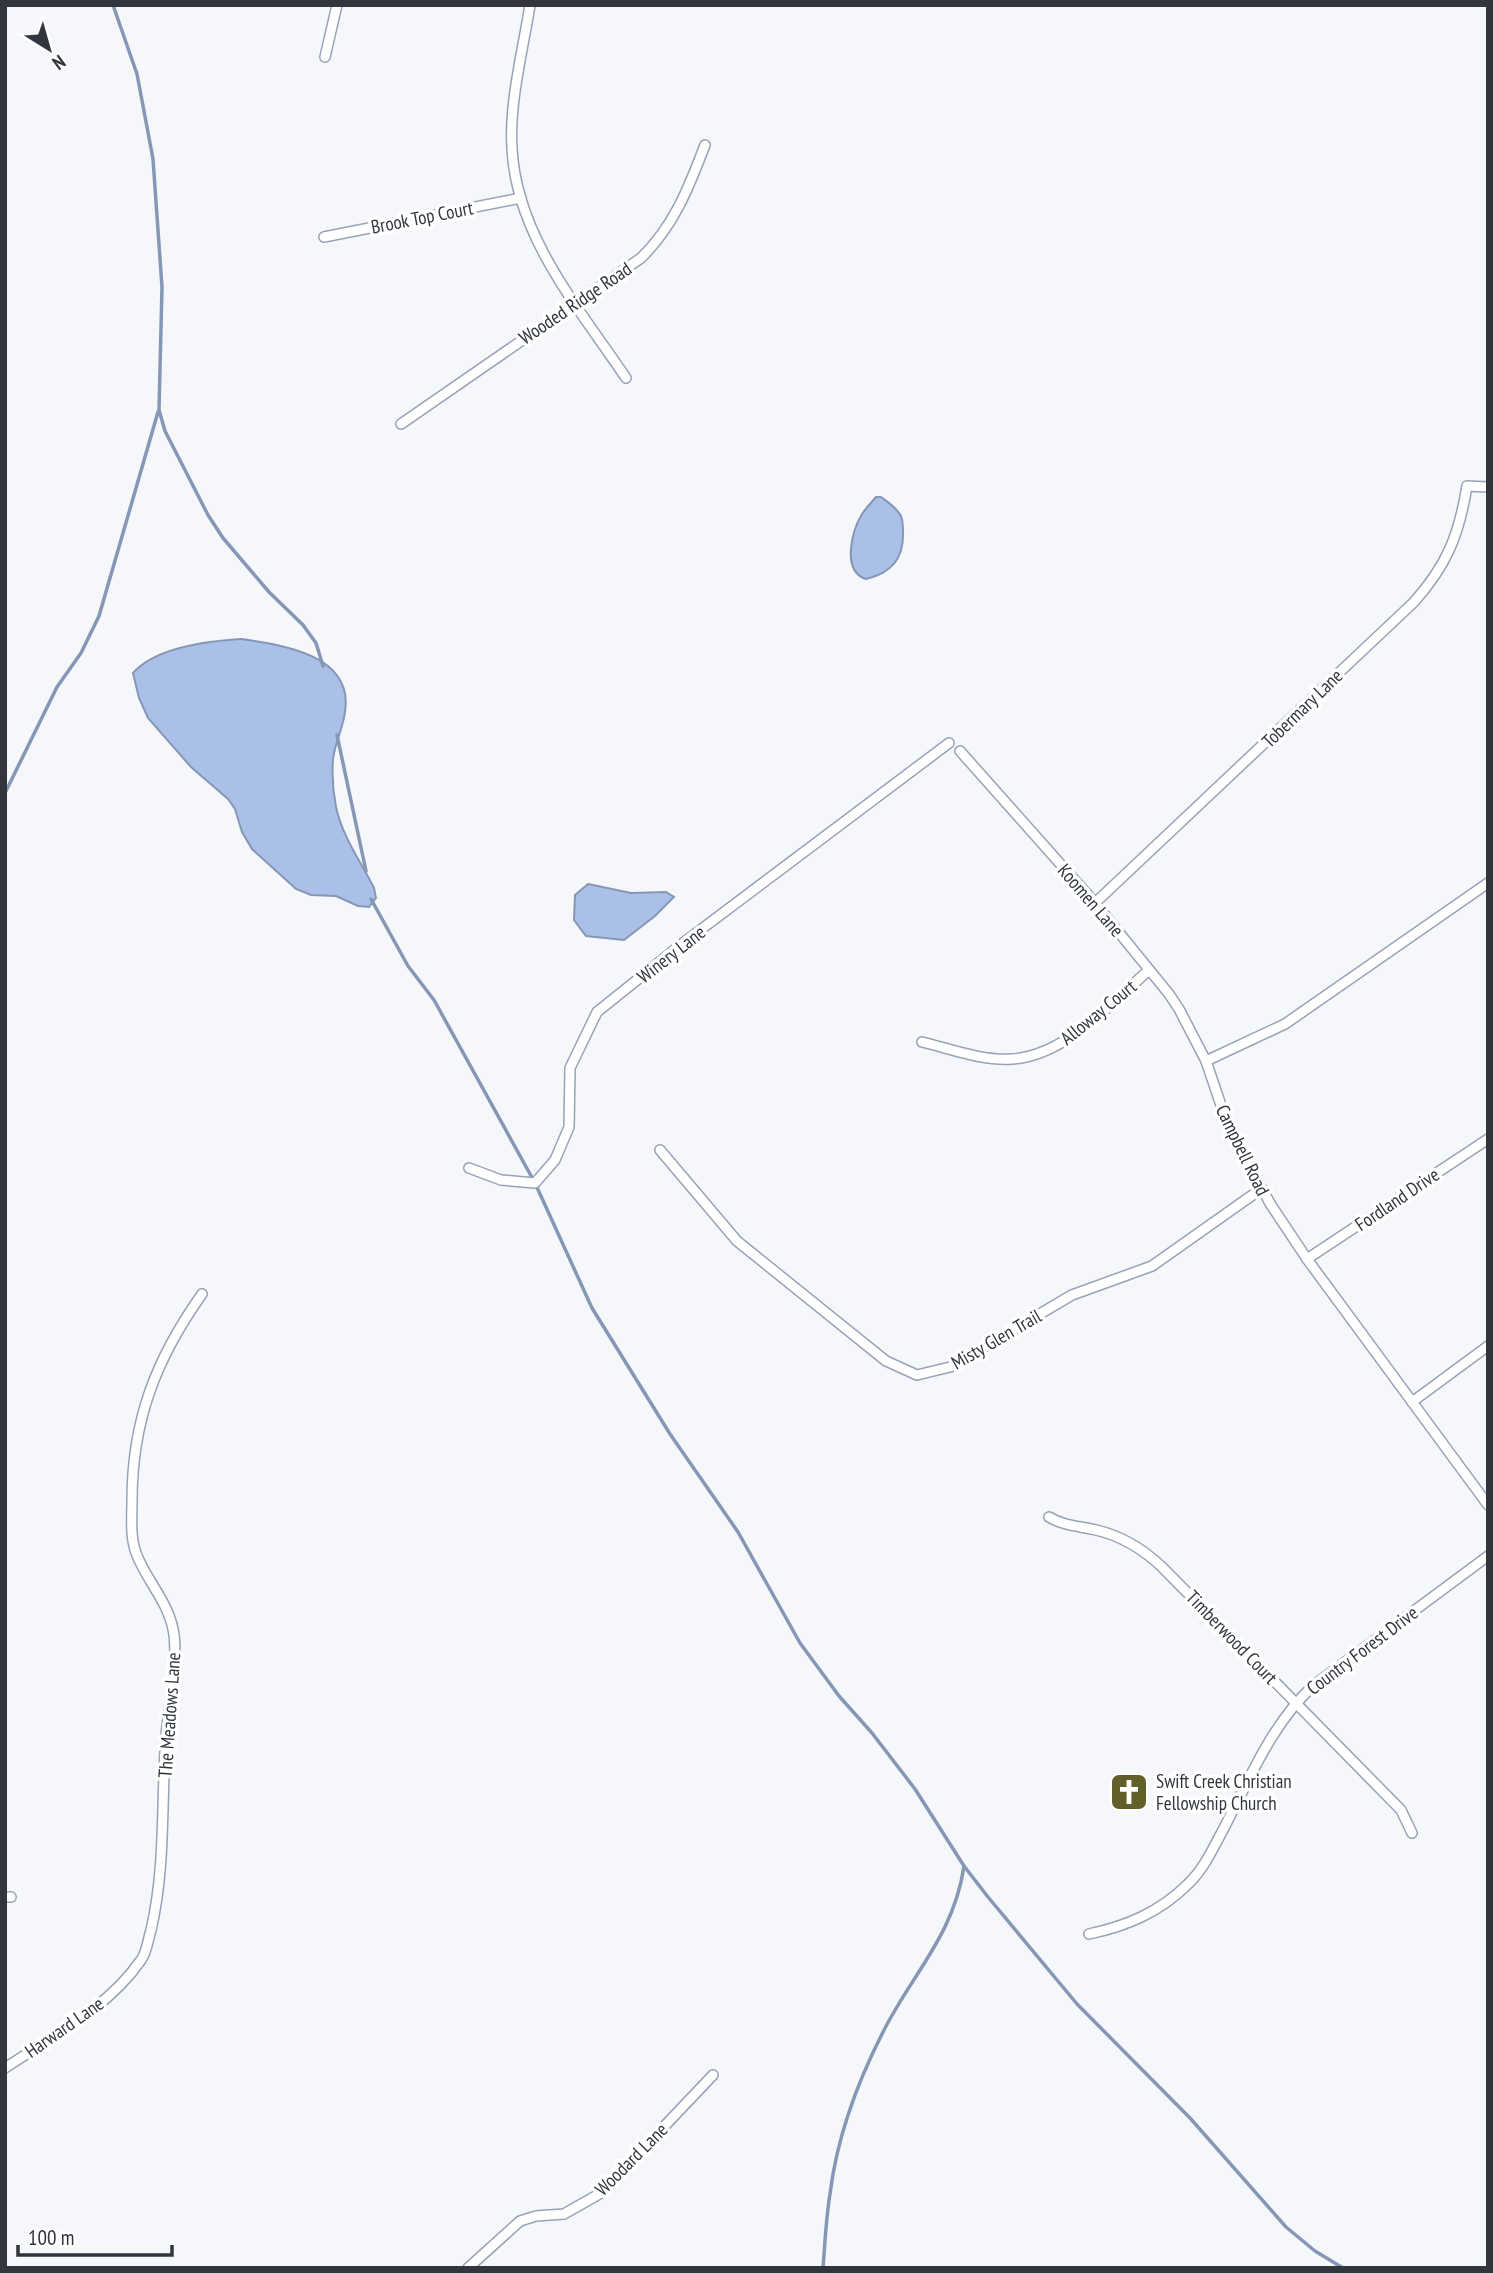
<svg xmlns="http://www.w3.org/2000/svg" width="1493" height="2273" font-family="'PT Sans Narrow',sans-serif">
<style>
.water{fill:#aac0e8;stroke:#8697b5;stroke-width:2}
.lines{fill:none;stroke-linecap:round;stroke-linejoin:round}
.stream{stroke:#8697b5;stroke-width:3.5}
.street-casing{stroke:#98a3b7;stroke-width:12}
.street{stroke:#fff;stroke-width:9}
.labels{text-anchor:middle;stroke-width:7;stroke-linejoin:round;paint-order:stroke}
.street-label{font-size:19px;fill:#31363e;stroke:#fff}
.poi-label{font-size:19px;fill:#31363e;stroke:#fff;text-anchor:start}
</style>
<rect width="100%" height="100%" fill="#f5f7fb"/>
<g class="water">
<path d="M876 497H881C888 502 897 508 901 516 903 521 903 527 903 532 904 559 891 573 866 579 841 571 852 531 862 514 866 508 871 503 876 497Z"/>
<path d="M241 639C283 645 354 655 345 712 343 728 335 743 333 759 332 773 333 792 336 807 342 836 361 862 374 888L376 898 369 907 358 906 336 896 311 895 296 889 252 849 242 832 235 809 228 799 191 767 148 718 139 698 133 673C156 647 208 641 241 639Z"/>
<polygon points="588,884 631,893 666,892 674,897 655,916 624,940 586,936 574,920 575,895"/>
</g>
<g class="lines">
<g class="stream">
<polyline points="113,5 137,74 153,159 162,287 159,410 165,431 208,515 223,538 269,592 303,625 316,643 323,666"/>
<polyline points="337,735 366,871"/>
<polyline points="5,793 57,687 81,653 99,616 158,412"/>
<polyline points="371,899 408,966 434,1000 535,1183 592,1308 670,1434 738,1532 800,1643 839,1696 872,1733 915,1789 964,1866 988,1897 1077,2004 1190,2118 1286,2227 1315,2251 1343,2268"/>
<path d="M823 2268C825 2243 826 2218 830 2194 837 2137 857 2083 883 2032 912 1974 954 1935 964 1866"/>
</g>
<defs>
<g id="street">
<path d="M530 5C523 50 509 103 512 148 516 236 579 308 626 378"/>
<polyline points="325,57 337,5"/>
<polyline points="324,237 521,198"/>
<path d="M401 424 641 258C674 226 689 187 705 145"/>
<polyline points="960,751 1095,903 1169,994 1179,1009 1206,1061 1230,1132 1271,1205 1307,1259 1488,1505"/>
<path d="M1095 903 1414 602C1447 565 1459 535 1467 486L1488 487"/>
<path d="M922 1042C951 1049 982 1061 1012 1059 1065 1056 1111 1003 1149 970"/>
<polyline points="1206,1061 1285,1024 1488,883"/>
<polyline points="660,1150 737,1241 886,1361 917,1375 950,1367 1072,1295 1152,1266 1261,1189"/>
<polyline points="469,1168 501,1180 535,1183 555,1160 569,1127 570,1068 597,1012 687,940 949,743"/>
<polyline points="1307,1259 1488,1139"/>
<polyline points="1412,1402 1488,1346"/>
<path d="M1049 1517C1064 1526 1079 1526 1096 1530 1122 1536 1143 1549 1162 1567L1401 1810 1412 1833"/>
<polyline points="5,1897 11,1897"/>
<path d="M1089 1934C1127 1926 1160 1912 1188 1884 1204 1869 1213 1848 1223 1830 1249 1780 1272 1723 1314 1685L1488 1556"/>
<path d="M5 2068C52 2037 109 2007 141 1960 147 1952 148 1939 151 1930 166 1866 161 1800 166 1735 169 1704 179 1658 173 1629 167 1600 146 1580 136 1553 130 1536 132 1518 132 1501 132 1420 156 1359 202 1294"/>
<polyline points="468,2268 520,2221 536,2216 564,2214 601,2193 713,2075"/>
</g>
</defs>
<use href="#street" class="street-casing"/>
<use href="#street" class="street"/>
</g>
<defs>
<symbol id="church-square" viewBox="-11 -11 22 22"><rect x="-9" y="-9" width="18" height="18" rx="4" fill="#635f2b" stroke="#fff"/><path d="M-1.2-6h2.4v3.5h3.3v2.4h-3.3V6h-2.4V-.1h-3.3v-2.4h3.3Z" fill="#fff"/></symbol>
</defs>
<g fill-rule="evenodd">
<use href="#church-square" x="1107" y="1770" width="44" height="44"/>
</g>
<g class="labels">
<g class="street-label">
<text transform="translate(422 217) rotate(-11)" y="7">Brook Top Court</text>
<text transform="translate(575 303) rotate(-34)" y="7">Wooded Ridge Road</text>
<text transform="translate(1302 708) rotate(-44)" y="7">Tobermary Lane</text>
<text transform="translate(1091 900) rotate(49)" y="7">Koomen Lane</text>
<text transform="translate(671 954) rotate(-38)" y="7">Winery Lane</text>
<text transform="translate(1098 1012) rotate(-39)" y="7">Alloway Court</text>
<text transform="translate(1243 1150) rotate(64)" y="7">Campbell Road</text>
<text transform="translate(1397 1199) rotate(-34)" y="7">Fordland Drive</text>
<text transform="translate(996 1339) rotate(-30)" y="7">Misty Glen Trail</text>
<text transform="translate(1232 1637) rotate(46)" y="7">Timberwood Court</text>
<text transform="translate(1362 1650) rotate(-37)" y="7">Country Forest Drive</text>
<text transform="translate(169 1715) rotate(-86)" y="7">The Meadows Lane</text>
<text transform="translate(64 2027) rotate(-35)" y="7">Harward Lane</text>
<text transform="translate(631 2159) rotate(-45)" y="7">Woodard Lane</text>
</g>
<g class="poi-label">
<text x="1156" y="1788">Swift Creek Christian<tspan x="1156" dy="22">Fellowship Church</tspan></text>
</g>
</g>
<rect width="1493" height="2273" fill="none" stroke="#31363e" stroke-width="14"/>
<g transform="translate(49 49) rotate(143)" stroke="#ffffff" stroke-width="5" paint-order="stroke">
<path d="M0-5L12 26L0 18L-12 26Z" fill="#31363e"/>
<text y="-10" font-size="19" font-weight="bold" text-anchor="middle" fill="#31363e">N</text>
</g>
<path d="M18 2245v10h154v-10" fill="none" stroke="#31363e" stroke-width="3.5"/>
<text x="28" y="2245" font-size="21" fill="#31363e" stroke="#ffffff" stroke-width="5" paint-order="stroke">100 m</text>
</svg>
